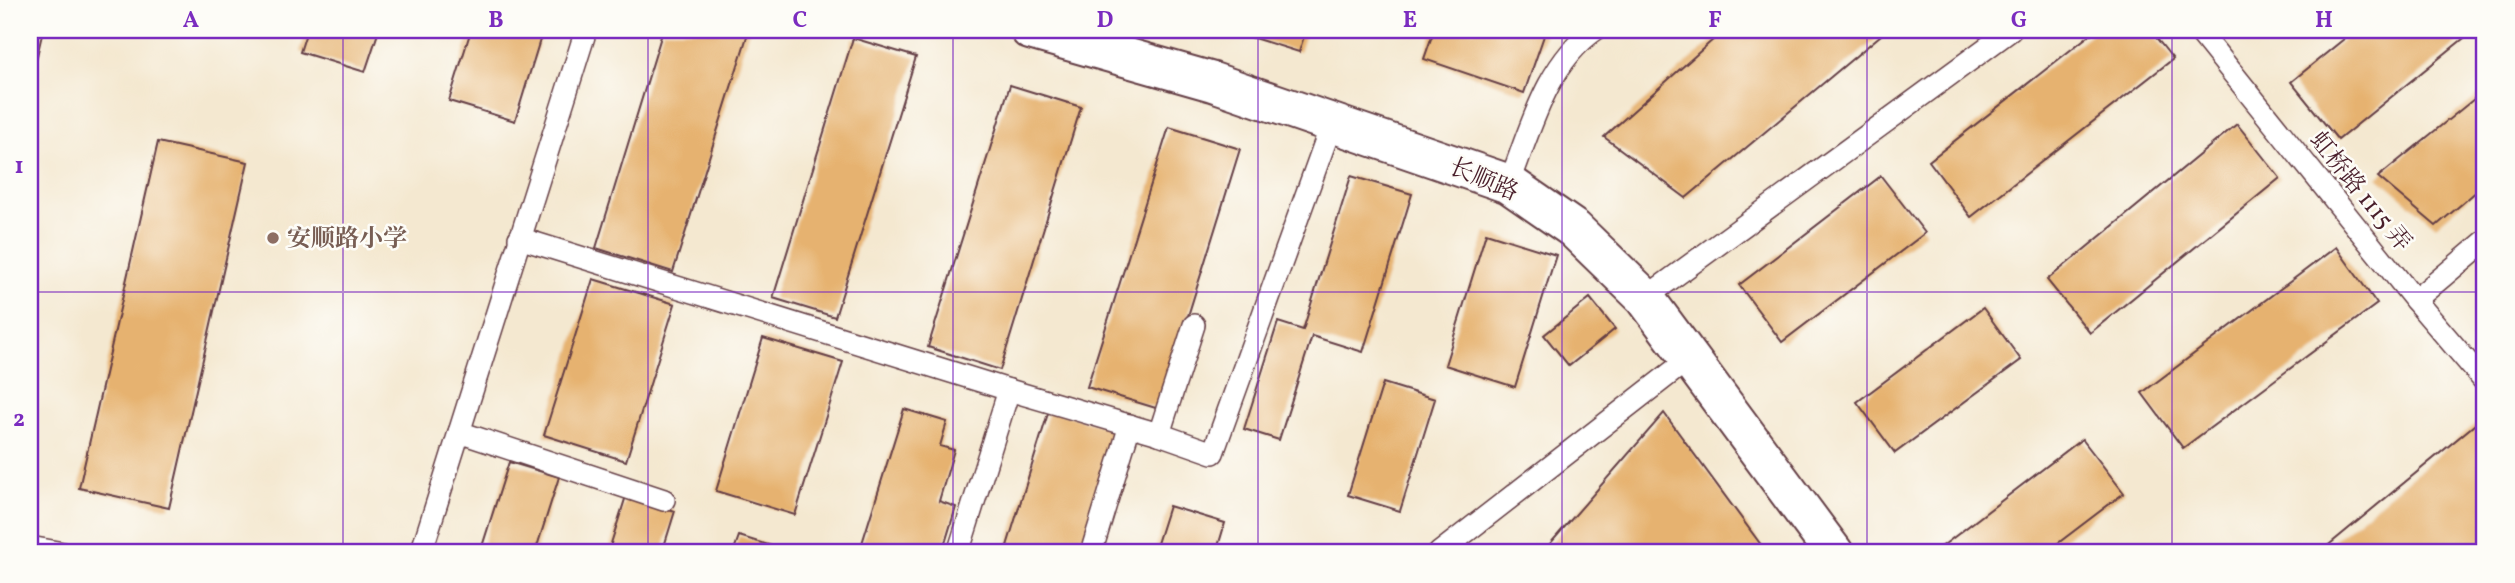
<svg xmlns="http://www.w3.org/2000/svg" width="2515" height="583" font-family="Vollkorn,'Noto Serif SC',serif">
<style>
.building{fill:#e6b26f}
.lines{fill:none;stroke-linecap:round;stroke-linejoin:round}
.lane-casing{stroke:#643d44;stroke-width:24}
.street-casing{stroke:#643d44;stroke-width:42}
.lane{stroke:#fff;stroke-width:21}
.street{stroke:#fff;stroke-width:38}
.grid{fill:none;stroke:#7b2cbf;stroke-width:2;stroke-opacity:0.55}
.education-dot{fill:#8d6e63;stroke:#fdfcf7;stroke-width:2.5}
.labels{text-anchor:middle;stroke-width:5;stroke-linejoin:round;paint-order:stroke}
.street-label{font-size:24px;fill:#4a1f2b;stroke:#fdfcf7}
.education-label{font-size:24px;font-weight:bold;fill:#785e54;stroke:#fdfcf7;text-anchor:start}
.neatline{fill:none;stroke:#7b2cbf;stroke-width:2.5}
.grid-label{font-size:23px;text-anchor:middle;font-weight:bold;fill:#7b2cbf}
</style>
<rect width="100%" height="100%" fill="#fdfcf7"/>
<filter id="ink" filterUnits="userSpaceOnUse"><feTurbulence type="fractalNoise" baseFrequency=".0143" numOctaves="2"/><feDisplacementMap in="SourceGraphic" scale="14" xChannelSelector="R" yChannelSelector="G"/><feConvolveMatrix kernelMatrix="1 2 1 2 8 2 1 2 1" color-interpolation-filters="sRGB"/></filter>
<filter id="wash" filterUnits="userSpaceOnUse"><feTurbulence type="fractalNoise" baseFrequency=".00686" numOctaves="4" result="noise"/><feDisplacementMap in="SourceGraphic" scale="28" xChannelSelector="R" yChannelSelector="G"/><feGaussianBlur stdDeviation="1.57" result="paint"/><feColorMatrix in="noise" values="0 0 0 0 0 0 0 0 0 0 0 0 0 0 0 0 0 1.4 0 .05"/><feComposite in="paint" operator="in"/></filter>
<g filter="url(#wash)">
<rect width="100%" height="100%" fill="#f4e8d0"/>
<g id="blocks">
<g class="building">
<polygon points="30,30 43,30 31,82 30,81"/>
<polygon points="183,30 212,30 209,38"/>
<polygon points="307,30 379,30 365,72 300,52"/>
<polygon points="471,30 543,30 515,121 449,101"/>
<polygon points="663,30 749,30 673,272 596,248"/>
<polygon points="1228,30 1306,30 1299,52"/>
<polygon points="1434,30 1546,30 1524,93 1424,59"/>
<polygon points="1724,30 1887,30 1686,198 1604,137"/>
<polygon points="2096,30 2150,30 2173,59 1971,217 1929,161"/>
<polygon points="2355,30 2474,30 2338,140 2291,82"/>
<polygon points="853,38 916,57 835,317 773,298"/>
<polygon points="1010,85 1081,107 1000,370 928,347"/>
<polygon points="2485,90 2485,184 2436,226 2378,177"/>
<polygon points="2237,124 2280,178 2090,333 2047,280"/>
<polygon points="1169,127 1240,149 1159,409 1087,387"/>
<polygon points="158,142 248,162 169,508 79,488"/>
<polygon points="1351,176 1412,194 1363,352 1312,336 1279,440 1244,429 1278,322 1303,330"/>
<polygon points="1881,176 1925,233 1782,342 1739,285"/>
<polygon points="1486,233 1556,255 1515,387 1445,365"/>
<polygon points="2336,247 2377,304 2183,448 2142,393"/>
<polygon points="593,279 675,304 626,461 544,435"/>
<polygon points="1590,298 1615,329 1569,366 1544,335"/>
<polygon points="1983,308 2021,360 1895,453 1857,402"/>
<polygon points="763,338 843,362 795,515 716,491"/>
<polygon points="1383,383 1435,399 1400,511 1348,495"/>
<polygon points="904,409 947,422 940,446 954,450 939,501 956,507 942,553 859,553"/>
<polygon points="1049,410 1118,431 1080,553 1032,553 1007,546"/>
<polygon points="1664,413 1767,553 1542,553"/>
<polygon points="2479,421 2485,428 2485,553 2319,553"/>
<polygon points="2082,439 2124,493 2045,553 1937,553 1936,551"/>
<polygon points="509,462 559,477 535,553 480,553"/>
<polygon points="626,496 675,511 662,553 608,553"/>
<polygon points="1169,506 1225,523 1216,553 1154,553"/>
<polygon points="739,536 794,553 733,553"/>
</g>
</g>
</g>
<g filter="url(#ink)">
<use href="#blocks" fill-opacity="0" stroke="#643d44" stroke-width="2"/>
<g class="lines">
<defs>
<g id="lane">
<polyline points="2198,30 2415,300 2485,382"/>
<path d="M1509 184C1530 131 1546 64 1595 30"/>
<polyline points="519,238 1009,390 1159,434 1213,453 1332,123"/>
<polyline points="1645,298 2011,30"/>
<polyline points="2415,300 2485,241"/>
<polyline points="459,432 664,500"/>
<polyline points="1159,434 1194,325"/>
<polyline points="30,547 63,553"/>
<polyline points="421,553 586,30"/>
<polyline points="958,553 1009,390"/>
<polyline points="1091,553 1130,425"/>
<polyline points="1439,553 1690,358"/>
</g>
<polyline id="street" points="1030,30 1213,82 1509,184 1574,229 1645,298 1834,553"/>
</defs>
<use href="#lane" class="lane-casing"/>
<use href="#street" class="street-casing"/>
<use href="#lane" class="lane"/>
<use href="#street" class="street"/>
</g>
</g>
<path class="grid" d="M343 30V553M648 30V553M953 30V553M1258 30V553M1562 30V553M1867 30V553M2172 30V553M30 292H2485"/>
<circle class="education-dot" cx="273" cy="238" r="7"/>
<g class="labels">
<g class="street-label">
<text transform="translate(1484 179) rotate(23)" y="8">长顺路</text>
<text transform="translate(2361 191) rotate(51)" y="8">虹桥路 1115 弄</text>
</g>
<g class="education-label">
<text x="287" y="246">安顺路小学</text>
</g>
</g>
<rect width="2515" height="583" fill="none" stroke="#fdfcf7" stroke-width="77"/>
<rect x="38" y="38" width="2438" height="506" class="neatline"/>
<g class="grid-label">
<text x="191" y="27">A</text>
<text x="496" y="27">B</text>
<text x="800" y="27">C</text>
<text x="1105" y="27">D</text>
<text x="1410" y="27">E</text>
<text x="1715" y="27">F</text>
<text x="2019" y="27">G</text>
<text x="2324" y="27">H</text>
<text x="19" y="173">1</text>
<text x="19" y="426">2</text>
</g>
</svg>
